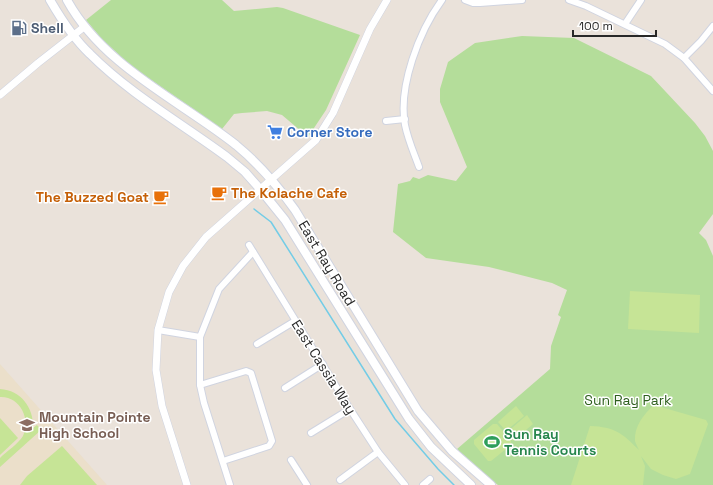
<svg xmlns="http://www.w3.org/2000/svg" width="713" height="485" font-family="'Space Grotesk',sans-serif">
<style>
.education{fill:#ebdfca}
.green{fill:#b4dd9a}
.pitch{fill:#c6e496}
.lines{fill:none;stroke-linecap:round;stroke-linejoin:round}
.stream{stroke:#73cce6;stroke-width:1.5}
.minor-casing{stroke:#d0d4e0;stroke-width:8}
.tertiary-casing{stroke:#d0d4e0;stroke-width:8}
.secondary-casing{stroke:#d0d4e0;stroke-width:10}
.minor{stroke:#fff;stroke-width:6}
.tertiary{stroke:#fff;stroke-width:7}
.secondary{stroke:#fff;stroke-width:8}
.labels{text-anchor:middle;stroke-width:3;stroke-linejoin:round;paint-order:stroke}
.service-label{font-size:14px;font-weight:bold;fill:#4e5e75;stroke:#fff;text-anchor:start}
.shop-label{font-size:14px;font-weight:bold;fill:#366cbe;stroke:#fff;text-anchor:start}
.food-label{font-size:14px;font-weight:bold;fill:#c56008;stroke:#fff;text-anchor:start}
.street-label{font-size:14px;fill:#282828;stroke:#fff}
.park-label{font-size:14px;fill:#2e5f1e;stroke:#fff}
.education-label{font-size:14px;font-weight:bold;fill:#785e54;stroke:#fff;text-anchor:start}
.leisure-label{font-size:14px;font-weight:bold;fill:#27864d;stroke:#fff;text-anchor:start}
</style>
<rect width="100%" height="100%" fill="#eae2da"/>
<polygon class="education" points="0,364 107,485 0,485"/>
<g class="green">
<polygon points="111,0 222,0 234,11 277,7 283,8 360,35 326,110 308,137 282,115 267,111 242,113 234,114 222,129 131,66 101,38 86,20"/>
<polygon points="522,36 574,38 651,76 695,123 705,136 713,151 713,214 699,233 706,240 713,256 713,485 498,485 479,470 457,449 550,369 551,346 561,317 558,315 567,290 552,283 489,267 426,258 393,232 398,184 410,181 413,177 419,179 428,175 456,181 467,167 440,102 440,89 448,62 475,43"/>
</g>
<g class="pitch">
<polygon points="630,291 700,295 699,333 628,329"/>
<path d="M0 389C21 390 34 408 33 428L37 425 41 430 0 467V458C7 451 18 444 23 436 31 419 20 396 0 397Z"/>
<path d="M654 405 706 420 708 424 690 474 676 479 663 475 651 469 641 456 645 466 643 485H571L590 426C615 427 622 433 639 450 638 448 636 444 635 441 634 426 644 414 654 405Z"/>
<polygon points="516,406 524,416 506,431 498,422"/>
<polygon points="527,415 533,424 513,441 506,433 507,432"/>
<polygon points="0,418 18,438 0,455"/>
<polygon points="493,424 497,424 511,441 511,445 491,461 488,461 474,444 474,440"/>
<polygon points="62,446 97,485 20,485 27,476"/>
</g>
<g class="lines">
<polyline class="stream" points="254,209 271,222 395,419 438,469 454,485"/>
<defs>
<g id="minor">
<polyline points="465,0 473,3 480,3 522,0"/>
<polyline points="569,0 586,6 665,44 684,58 713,91"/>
<polyline points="625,24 641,0"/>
<polyline points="684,58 701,41 713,26"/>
<polyline points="386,121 405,119"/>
<path d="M419 167C414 153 408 140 405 125 398 87 419 31 442 0"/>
<polyline points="249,245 350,409 378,452 405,485"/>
<polyline points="158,330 200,337"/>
<polyline points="257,344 295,321"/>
<polyline points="200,385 246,371 251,373 272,441 269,446 223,461"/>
<polyline points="285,388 323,364"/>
<polyline points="311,433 350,409"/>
<polyline points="291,460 307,485"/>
<polyline points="340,480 378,452"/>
<polyline points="230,485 204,403 200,385 200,337 219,289 253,252"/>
<polyline points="423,485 430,479"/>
</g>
<g id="tertiary">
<polyline points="0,95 38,63 84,27"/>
<polyline points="187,485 162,406 156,370 158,330 169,292 183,266 206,237 316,140 333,113 370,29 387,0"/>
</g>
<g id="secondary">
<path d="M50 0C61 19 74 39 90 54 130 94 181 123 227 157L245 172 260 189 285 220 409 419 431 447 471 485"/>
<path d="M67 0C103 66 179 100 236 145 259 164 278 186 295 210L418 411 452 451 491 485"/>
</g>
</defs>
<use href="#minor" class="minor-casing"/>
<use href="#tertiary" class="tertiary-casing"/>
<use href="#secondary" class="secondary-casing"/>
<use href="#minor" class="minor"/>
<use href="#tertiary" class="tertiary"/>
<use href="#secondary" class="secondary"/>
</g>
<defs>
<symbol id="fuel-bare" viewBox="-9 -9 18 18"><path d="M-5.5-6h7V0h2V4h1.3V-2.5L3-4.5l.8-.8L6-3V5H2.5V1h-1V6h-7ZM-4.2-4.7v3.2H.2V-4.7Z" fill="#5c6f8a" stroke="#fff" stroke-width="2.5" paint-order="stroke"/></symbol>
<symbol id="supermarket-bare" viewBox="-9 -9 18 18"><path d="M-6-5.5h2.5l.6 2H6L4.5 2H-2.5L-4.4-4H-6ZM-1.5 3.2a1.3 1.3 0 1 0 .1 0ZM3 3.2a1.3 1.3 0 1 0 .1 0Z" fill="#3f7fe0" stroke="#fff" stroke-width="2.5" paint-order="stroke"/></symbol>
<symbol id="cafe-bare" viewBox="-9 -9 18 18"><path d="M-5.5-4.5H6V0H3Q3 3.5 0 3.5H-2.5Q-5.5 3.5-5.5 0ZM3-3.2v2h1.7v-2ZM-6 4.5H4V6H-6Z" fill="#e8710a" stroke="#fff" stroke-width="2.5" paint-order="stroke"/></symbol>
<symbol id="school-bare" viewBox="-9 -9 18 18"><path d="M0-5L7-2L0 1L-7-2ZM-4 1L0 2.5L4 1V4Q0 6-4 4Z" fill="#8d6e63" stroke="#fff" stroke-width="2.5" paint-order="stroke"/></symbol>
<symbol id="stadium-bare" viewBox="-9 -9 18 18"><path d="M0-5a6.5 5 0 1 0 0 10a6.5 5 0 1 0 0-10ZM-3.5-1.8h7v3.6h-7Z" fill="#2e9e5b" stroke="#fff" stroke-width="2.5" paint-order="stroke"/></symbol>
</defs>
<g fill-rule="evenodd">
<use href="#fuel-bare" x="8" y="17" width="22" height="22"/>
<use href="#supermarket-bare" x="264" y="121" width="22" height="22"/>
<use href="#cafe-bare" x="208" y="182" width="22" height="22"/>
<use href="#cafe-bare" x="150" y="186" width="22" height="22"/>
<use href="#school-bare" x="16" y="414" width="22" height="22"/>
<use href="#stadium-bare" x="481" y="431" width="22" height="22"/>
</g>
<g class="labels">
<g class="service-label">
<text x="31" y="33">Shell</text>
</g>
<g class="shop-label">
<text x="287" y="137">Corner Store</text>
</g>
<g class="food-label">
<text x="231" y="198">The Kolache Cafe</text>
<text x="149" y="202" text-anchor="end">The Buzzed Goat</text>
</g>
<g class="street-label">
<text transform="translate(327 263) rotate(59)" y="5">East Ray Road</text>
<text transform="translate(324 367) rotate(58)" y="5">East Cassia Way</text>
</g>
<g class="park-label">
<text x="628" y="405">Sun Ray Park</text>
</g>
<g class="education-label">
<text x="39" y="422">Mountain Pointe<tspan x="39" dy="16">High School</tspan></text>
</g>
<g class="leisure-label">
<text x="504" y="439">Sun Ray<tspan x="504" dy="16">Tennis Courts</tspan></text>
</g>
</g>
<path d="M573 30v6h83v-6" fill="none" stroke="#282828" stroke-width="2"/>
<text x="579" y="30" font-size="12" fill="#282828" stroke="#ffffff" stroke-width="3" paint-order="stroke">100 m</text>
</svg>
